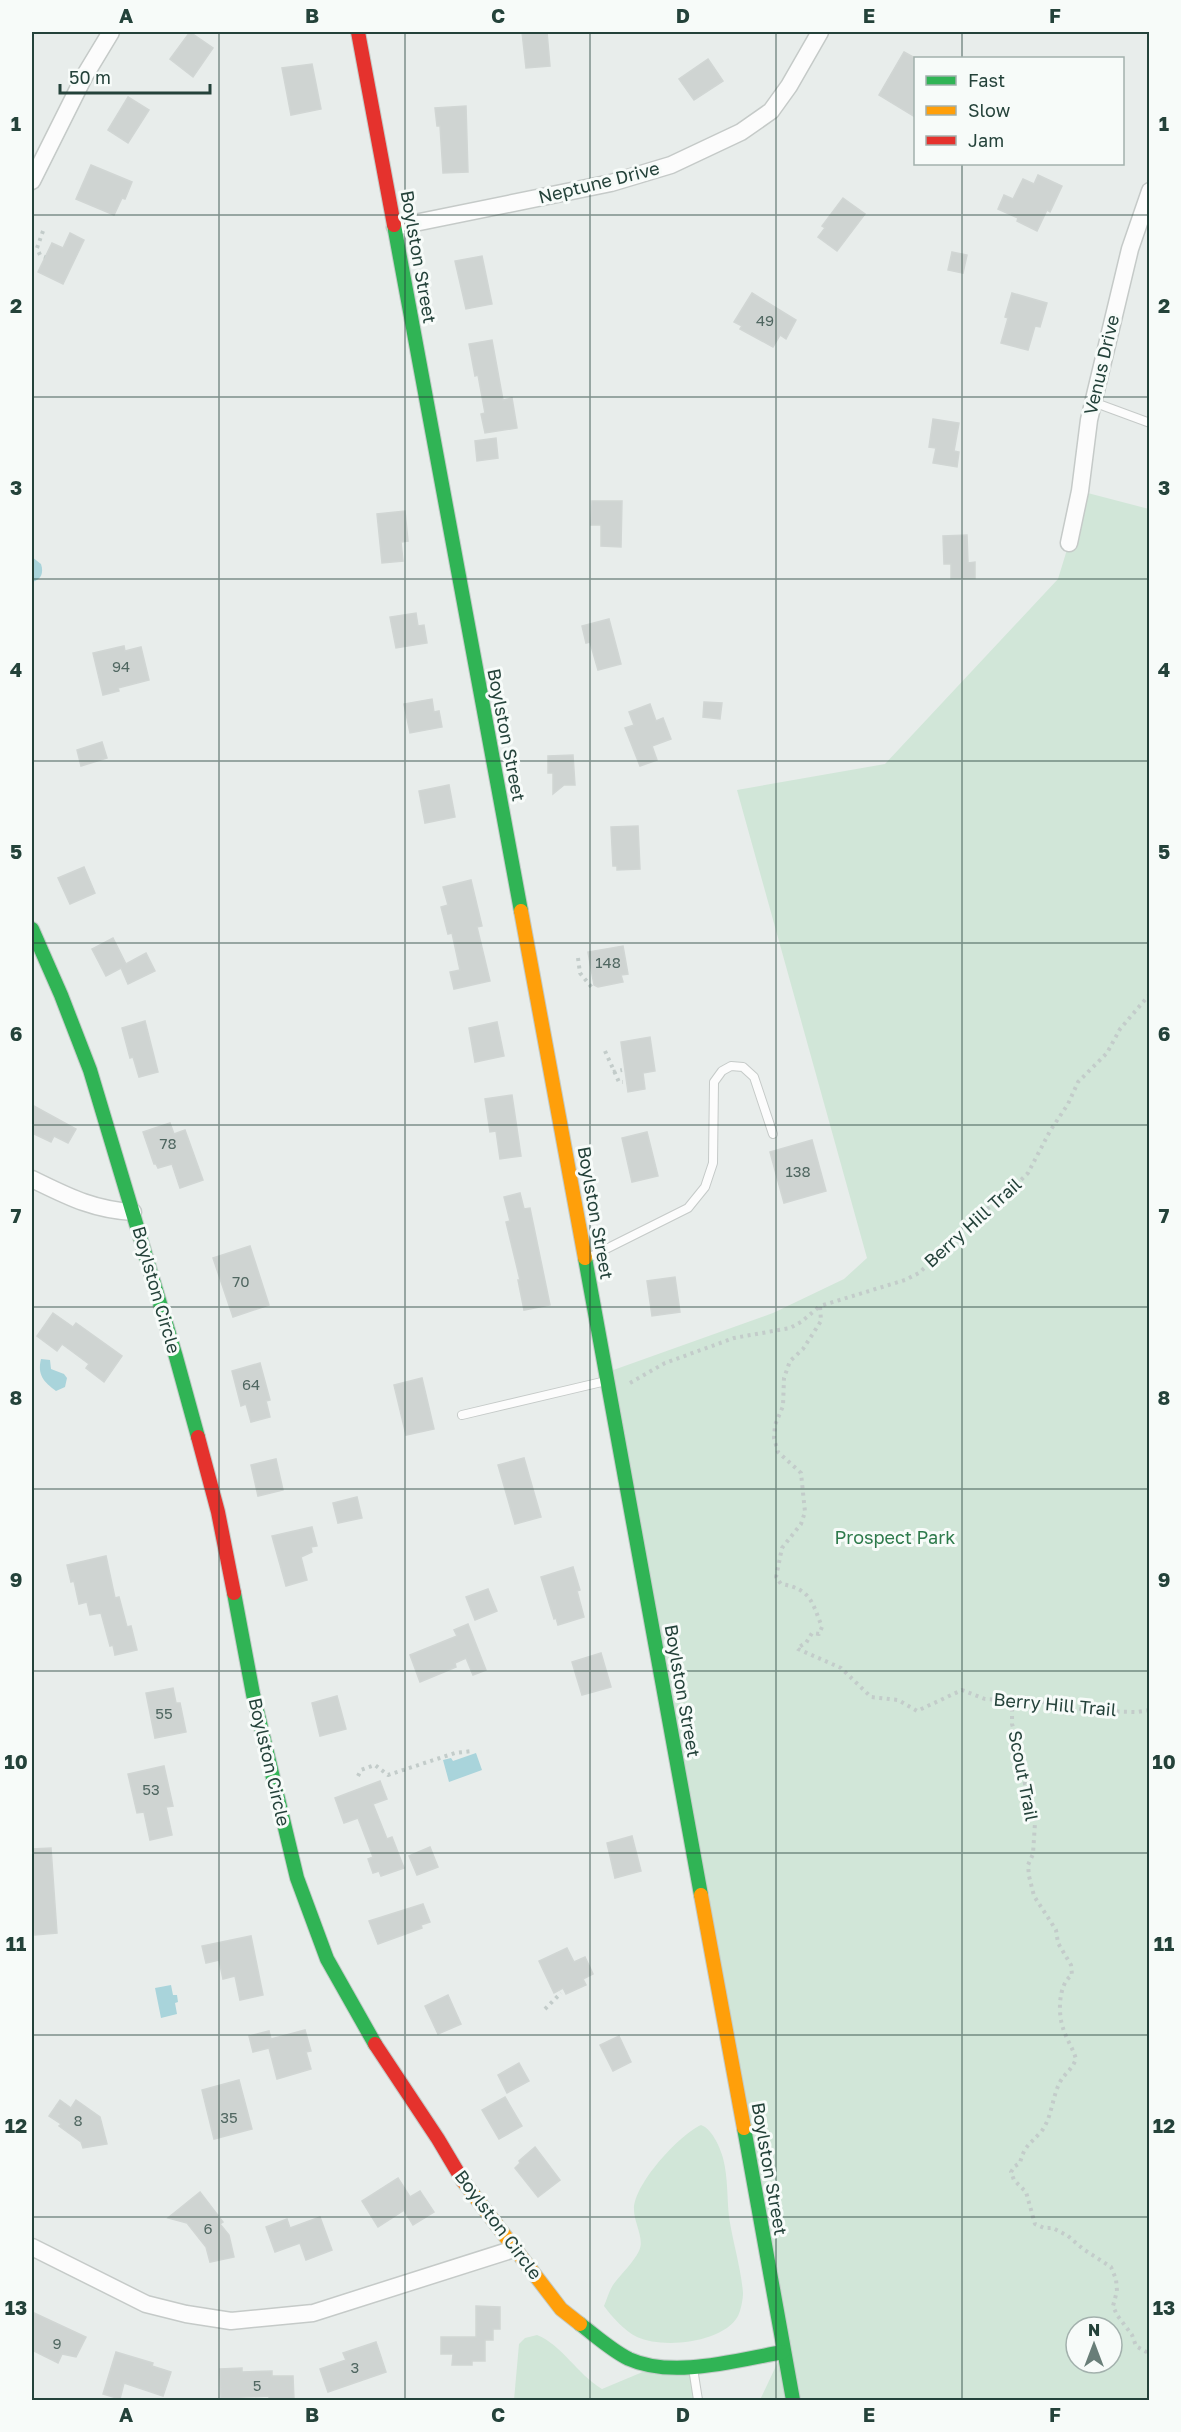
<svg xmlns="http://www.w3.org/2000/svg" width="1181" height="2432" font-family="'Golos Text',sans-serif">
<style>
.green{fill:#d1e6d8;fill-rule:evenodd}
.water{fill:#a9d4db}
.building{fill:#cfd4d2;stroke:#d1d6d4;stroke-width:1.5}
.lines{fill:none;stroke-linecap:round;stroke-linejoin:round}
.lane-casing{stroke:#c5cac8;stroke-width:10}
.street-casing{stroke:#c5cac8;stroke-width:19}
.fast-casing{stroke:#c3cbc8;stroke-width:16}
.slow-casing{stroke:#c3cbc8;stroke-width:16}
.jam-casing{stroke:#c3cbc8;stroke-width:16}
.path{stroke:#c3ccca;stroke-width:4;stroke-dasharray:3 4.5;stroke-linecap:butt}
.lane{stroke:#fcfcfc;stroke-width:8}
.street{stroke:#fcfcfc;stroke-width:16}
.fast{stroke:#30b455;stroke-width:14}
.slow{stroke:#ff9f0a;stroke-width:14}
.jam{stroke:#e5322d;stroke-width:14}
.grid{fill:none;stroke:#24423a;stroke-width:1.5;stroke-opacity:0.55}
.labels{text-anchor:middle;stroke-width:6;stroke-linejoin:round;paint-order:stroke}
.number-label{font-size:15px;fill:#506761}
.street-label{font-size:18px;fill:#24423a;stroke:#f7fbf9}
.park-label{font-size:18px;fill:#2d7a4b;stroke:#f7fbf9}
.neatline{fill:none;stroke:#24423a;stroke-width:2}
.grid-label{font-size:20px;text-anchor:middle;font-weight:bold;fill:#24423a}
</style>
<rect width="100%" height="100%" fill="#e8edeb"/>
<g class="green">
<path d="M1080 491 1149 509V2400H760L783 2351 605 1373 773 1313 844 1279 867 1258 737 790 885 764 1058 579 1069 543ZM1076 2327H1112V2363H1076Z"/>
<path d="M701 2125C712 2129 720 2147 723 2158 728 2177 727 2198 729 2217 733 2243 741 2268 743 2293 743 2299 741 2310 738 2316 723 2343 663 2349 637 2337 625 2331 612 2317 604 2306 607 2299 609 2291 613 2285 621 2274 633 2263 639 2251 645 2239 634 2223 634 2210 633 2185 679 2135 701 2125Z"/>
<path d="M537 2335C562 2345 577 2374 602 2389L657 2366 693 2367 700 2400H514L519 2344 525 2338Z"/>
</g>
<g class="water">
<path d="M32 557 41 564C44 573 41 580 32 582Z"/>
<path d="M41 1359 50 1360 51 1369 64 1374 67 1378 65 1387 56 1391C44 1382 37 1375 41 1359Z"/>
<polygon points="476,1753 482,1770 449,1782 443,1760 451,1758 453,1761"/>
<polygon points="171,1985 173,1995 177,1995 178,2002 175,2003 177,2014 161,2018 155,1988"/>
</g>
<g class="building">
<polygon points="190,32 213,48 193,77 170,59"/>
<polygon points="522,32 547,32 550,66 526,68"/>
<polygon points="904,52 915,58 915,117 879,95"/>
<polygon points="708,59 723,81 694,100 679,79"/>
<polygon points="312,64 321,109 291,115 282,68"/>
<polygon points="128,97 149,110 128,143 108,130"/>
<polygon points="466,106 468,172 443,173 440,126 437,126 435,108"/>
<polygon points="91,165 132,182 125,199 122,198 114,215 76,199"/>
<polygon points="1038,175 1062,186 1050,212 1047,210 1037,231 1017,221 1018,218 998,209 1004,195 1013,199 1023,179 1034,184"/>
<polygon points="843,198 865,214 837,251 818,237 825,228 822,226"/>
<polygon points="70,233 84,240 63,284 38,272 52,243 63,248"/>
<polygon points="952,252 967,255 963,273 948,270"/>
<polygon points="482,256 492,304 466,309 455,261"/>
<polygon points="752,293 796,320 786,339 780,335 773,347 740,329 742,326 734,322"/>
<polygon points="1012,293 1047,303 1040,327 1035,326 1028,350 1001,343 1008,318 1005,317"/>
<polygon points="492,340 503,400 512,398 517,428 485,433 481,414 485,413 478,375 475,376 469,344"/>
<polygon points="933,419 959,423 954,451 959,452 957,467 933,463 936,448 929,447"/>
<polygon points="496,438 498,458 477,461 475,441"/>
<polygon points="592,501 622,501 621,547 601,546 601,525 591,525"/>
<polygon points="405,511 408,541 401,542 403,561 382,563 377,514"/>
<polygon points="967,535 968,563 975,562 975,578 951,578 951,564 944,564 943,536"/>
<polygon points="416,613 418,626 424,625 427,643 396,648 390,617"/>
<polygon points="609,619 621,664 598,670 590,642 586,643 582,626"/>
<polygon points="124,646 125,651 141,647 149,680 118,688 119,691 103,695 93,653"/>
<polygon points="432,699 434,712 439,711 442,727 410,733 404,704"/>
<polygon points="704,702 722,703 720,719 703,717"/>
<polygon points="650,704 656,721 663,718 671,739 652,746 657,760 640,766 625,728 634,725 629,712"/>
<polygon points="102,742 107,758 81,766 77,750"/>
<polygon points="573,755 575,785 564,785 553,794 553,773 548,773 548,756"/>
<polygon points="449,785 455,817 425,823 419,791"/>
<polygon points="638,826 640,869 617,870 617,866 613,866 611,827"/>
<polygon points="84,867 95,893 70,904 58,878"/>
<polygon points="471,880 482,926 477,927 490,981 454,989 450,972 460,970 452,933 448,934 441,907 448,905 443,887"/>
<polygon points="113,938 126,964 146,953 155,971 128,984 121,968 106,976 92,949"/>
<polygon points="623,946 628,974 621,975 623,982 598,987 594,985 588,952"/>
<polygon points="145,1021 158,1072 139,1077 133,1057 130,1058 122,1028"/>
<polygon points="497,1022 504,1056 475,1062 469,1028"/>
<polygon points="650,1037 655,1071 643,1073 645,1089 628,1092 621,1042"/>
<polygon points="512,1095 521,1156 500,1159 496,1131 490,1132 485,1099"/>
<polygon points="32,1105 76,1129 68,1143 54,1136 51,1142 32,1133"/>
<polygon points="170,1123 174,1134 185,1130 203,1180 180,1188 172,1164 158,1168 156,1164 154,1164 143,1132"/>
<polygon points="647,1132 658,1176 632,1182 622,1138"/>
<polygon points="812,1140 826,1191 784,1203 770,1152"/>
<polygon points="520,1193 524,1209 530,1208 550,1305 524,1310 518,1280 520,1280 506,1222 510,1221 504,1197"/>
<polygon points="250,1246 269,1305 233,1317 213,1258"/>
<polygon points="675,1277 680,1312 652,1316 647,1281"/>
<polygon points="53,1313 73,1327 76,1323 122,1356 104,1382 86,1368 89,1364 62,1344 57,1351 37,1336"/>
<polygon points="260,1363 270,1400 266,1401 270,1417 251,1422 246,1404 241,1406 232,1371"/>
<polygon points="422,1378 434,1429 406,1435 394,1385"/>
<polygon points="524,1458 541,1517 515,1524 498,1465"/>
<polygon points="276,1459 283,1490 258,1496 251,1465"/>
<polygon points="357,1497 362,1518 338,1523 333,1503"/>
<polygon points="312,1527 317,1546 311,1547 312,1552 301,1557 307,1580 286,1586 272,1536"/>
<polygon points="106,1556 115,1598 119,1597 127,1627 131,1626 137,1650 115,1655 113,1645 110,1646 101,1613 90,1615 87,1602 79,1604 74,1581 71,1582 67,1565"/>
<polygon points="573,1567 580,1590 577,1591 584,1617 558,1625 556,1618 554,1619 541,1577"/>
<polygon points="488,1589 497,1611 475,1620 466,1597"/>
<polygon points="468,1624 486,1670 473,1675 466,1658 455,1663 456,1667 420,1682 410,1655 457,1636 454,1630"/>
<polygon points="601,1653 611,1687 582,1695 572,1662"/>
<polygon points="173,1688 176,1703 180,1703 186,1732 155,1738 146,1693"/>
<polygon points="337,1696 346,1729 320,1736 312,1703"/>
<polygon points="164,1766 173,1806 166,1807 172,1835 150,1840 144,1812 137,1813 128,1774"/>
<polygon points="380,1781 387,1799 373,1804 387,1839 392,1837 404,1868 381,1876 379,1871 373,1873 368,1859 373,1857 358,1818 344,1823 335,1798"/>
<polygon points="632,1836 641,1871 615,1878 607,1843"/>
<polygon points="430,1847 438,1867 417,1875 409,1856"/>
<polygon points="51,1848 57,1933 35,1935 33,1916 32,1916 32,1849"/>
<polygon points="423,1904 430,1922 421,1925 422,1928 378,1944 369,1921"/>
<polygon points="251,1936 263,1995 240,2000 235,1976 223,1979 219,1960 206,1963 202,1946"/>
<polygon points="567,1948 574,1962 585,1957 593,1974 583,1979 586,1985 566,1994 563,1988 554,1993 539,1961"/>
<polygon points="448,1995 461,2024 438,2034 425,2006"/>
<polygon points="305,2030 311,2051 306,2052 311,2069 277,2079 269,2048 253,2052 249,2036 269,2031 271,2039"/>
<polygon points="619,2036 631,2062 613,2071 600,2045"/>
<polygon points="519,2063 529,2081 507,2093 498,2075"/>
<polygon points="239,2080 252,2129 214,2139 202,2090"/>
<polygon points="505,2097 522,2126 499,2139 482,2110"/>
<polygon points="60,2100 71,2108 76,2100 100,2117 107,2144 83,2148 81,2142 59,2126 61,2124 49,2116"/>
<polygon points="535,2147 560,2180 538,2197 515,2168 520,2163 519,2161"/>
<polygon points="398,2178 410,2197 420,2191 434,2212 413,2225 404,2210 378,2227 362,2201"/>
<polygon points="200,2192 223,2222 220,2224 229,2235 234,2257 210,2262 206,2247 187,2223 168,2218"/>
<polygon points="320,2217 332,2250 306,2260 300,2243 275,2252 266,2227 287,2219 290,2228"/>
<polygon points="476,2306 500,2307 500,2329 493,2329 493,2340 485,2340 485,2361 472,2361 472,2365 452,2365 453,2354 441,2354 441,2337 476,2337"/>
<polygon points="32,2312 86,2337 76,2357 62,2354 58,2363 32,2350"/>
<polygon points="376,2342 386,2372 328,2392 320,2369 346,2360 343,2353"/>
<polygon points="116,2352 153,2363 152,2366 171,2372 163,2396 124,2383 120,2399 103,2394"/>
<polygon points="242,2368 242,2372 272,2371 272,2376 293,2376 294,2400 269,2400 269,2396 221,2398 220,2369"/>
</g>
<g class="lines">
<defs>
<g id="lane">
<polyline points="1093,402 1150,423"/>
<polyline points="588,1258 688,1208 705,1187 713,1163 714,1082 722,1071 731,1066 743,1067 754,1077 773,1134"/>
<polyline points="462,1415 606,1381"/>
<polyline points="693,2368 698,2400"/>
</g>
<g id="street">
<polyline points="32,181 85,75 111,32"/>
<polyline points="395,227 611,183 671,165 741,132 771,111 789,86 820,32"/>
<polyline points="1069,543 1080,491 1089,420 1130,249 1150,191"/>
<path d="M32 1179C67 1196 93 1210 133 1212"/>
<polyline points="32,2247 146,2304 186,2314 231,2321 313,2313 514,2249"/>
</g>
<g id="fast">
<polyline points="394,225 521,911"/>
<polyline points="32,929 61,995 90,1070 176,1357 198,1437"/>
<polyline points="585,1258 701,1895"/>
<polyline points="234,1593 253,1694 297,1878 327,1959 375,2044"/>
<polyline points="744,2128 793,2400"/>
<path d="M580 2324C596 2336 611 2350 629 2359 673 2379 737 2360 783 2352"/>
</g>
<g id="slow">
<polyline points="521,911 585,1258"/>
<polyline points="701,1895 744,2128"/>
<polyline points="463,2181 561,2309 580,2324"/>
</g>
<g id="jam">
<polyline points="358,32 394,225"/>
<polyline points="198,1437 218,1512 234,1593"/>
<polyline points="375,2044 438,2139 463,2181"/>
</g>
</defs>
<use href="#lane" class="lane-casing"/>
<use href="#street" class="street-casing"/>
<use href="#fast" class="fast-casing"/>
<use href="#slow" class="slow-casing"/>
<use href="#jam" class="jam-casing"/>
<g class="path">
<polyline points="43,231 37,248 40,255 45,257"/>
<polyline points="578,958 580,973 593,989"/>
<path d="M1150 994 1120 1029 1107 1053 1078 1082 1068 1104 1050 1131 1028 1173 1014 1187 987 1209 960 1239 939 1254 919 1273 905 1280 820 1306 821 1321 803 1349 790 1361 784 1378 783 1406 775 1425 774 1438 778 1452 801 1473 805 1512 801 1524 782 1548 776 1577 781 1584C811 1589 812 1602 822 1627L819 1634 812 1633 806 1643 797 1648 798 1649 841 1668 871 1697 898 1700 917 1711 962 1690 985 1699 1042 1702 1091 1711 1137 1712 1150 1710"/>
<polyline points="605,1051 619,1082 623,1082"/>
<polyline points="613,1072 622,1070"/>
<polyline points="630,1383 665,1363 734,1338 790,1328 801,1322 820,1306"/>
<path d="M1012 1701V1724L1021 1751 1025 1784 1031 1798 1035 1823 1033 1854 1028 1865 1029 1876 1034 1896 1056 1930 1058 1943 1071 1965 1072 1975C1058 1984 1058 2014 1063 2028 1066 2039 1073 2048 1076 2059 1071 2071 1065 2073 1060 2082 1052 2097 1052 2118 1041 2132 1030 2144 1024 2146 1020 2163L1015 2166 1011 2172 1014 2180 1026 2192 1035 2224 1044 2228H1053L1068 2236 1083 2249 1111 2267 1116 2279 1117 2291 1113 2306 1117 2315 1132 2335 1136 2346 1150 2354"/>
<polyline points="358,1776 361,1770 375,1765 388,1775 455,1753 472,1751"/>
<polyline points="545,2009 561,1993"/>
</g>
<use href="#lane" class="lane"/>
<use href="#street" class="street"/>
<use href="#fast" class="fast"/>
<use href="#slow" class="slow"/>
<use href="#jam" class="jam"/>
</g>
<path class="grid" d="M219 32V2400M405 32V2400M590 32V2400M776 32V2400M962 32V58M962 164V2400M32 215H1150M32 397H1150M32 579H1150M32 761H1150M32 943H1150M32 1125H1150M32 1307H1150M32 1489H1150M32 1671H1150M32 1853H1150M32 2035H1150M32 2217H1150"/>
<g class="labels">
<g class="number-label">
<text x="765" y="326">49</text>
<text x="121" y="672">94</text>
<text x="608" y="968">148</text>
<text x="168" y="1149">78</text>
<text x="798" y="1177">138</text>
<text x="241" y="1287">70</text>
<text x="251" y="1390">64</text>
<text x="164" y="1719">55</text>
<text x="151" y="1795">53</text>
<text x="229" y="2123">35</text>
<text x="78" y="2126">8</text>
<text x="208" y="2234">6</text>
<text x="57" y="2349">9</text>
<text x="355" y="2373">3</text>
<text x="257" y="2391">5</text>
</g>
<g class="street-label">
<text transform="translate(599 183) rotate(-14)" y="6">Neptune Drive</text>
<text transform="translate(418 257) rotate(80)" y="6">Boylston Street</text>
<text transform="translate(1102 365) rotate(-77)" y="6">Venus Drive</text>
<text transform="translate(506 735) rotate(79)" y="6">Boylston Street</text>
<text transform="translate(595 1213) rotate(80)" y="6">Boylston Street</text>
<text transform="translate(973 1223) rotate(-42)" y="6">Berry Hill Trail</text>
<text transform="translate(156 1290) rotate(74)" y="6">Boylston Circle</text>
<text transform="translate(682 1691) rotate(80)" y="6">Boylston Street</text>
<text transform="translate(1055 1705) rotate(5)" y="6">Berry Hill Trail</text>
<text transform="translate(269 1762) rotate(77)" y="6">Boylston Circle</text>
<text transform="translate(1023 1776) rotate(79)" y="6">Scout Trail</text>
<text transform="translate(769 2169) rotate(80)" y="6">Boylston Street</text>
<text transform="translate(498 2225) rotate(53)" y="6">Boylston Circle</text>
</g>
<g class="park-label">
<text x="895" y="1544">Prospect Park</text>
</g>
</g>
<rect width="1181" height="2432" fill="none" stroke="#f7fbf9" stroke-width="66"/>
<rect x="914" y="57" width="210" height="108" fill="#f7fbf9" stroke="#a3b1ad" stroke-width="1.5"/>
<rect x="926" y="76" width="30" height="9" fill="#30b455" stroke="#a3b1ad" stroke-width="1.5"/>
<text x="968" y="87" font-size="18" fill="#24423a">Fast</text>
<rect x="926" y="106" width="30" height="9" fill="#ff9f0a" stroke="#a3b1ad" stroke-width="1.5"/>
<text x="968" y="117" font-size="18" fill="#24423a">Slow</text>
<rect x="926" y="136" width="30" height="9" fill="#e5322d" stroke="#a3b1ad" stroke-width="1.5"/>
<text x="968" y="147" font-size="18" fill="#24423a">Jam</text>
<g transform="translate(1094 2345)"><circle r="28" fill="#f7fbf9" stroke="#a3b1ad" stroke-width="1.5"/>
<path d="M0-4.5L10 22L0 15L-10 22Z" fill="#697e78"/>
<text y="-9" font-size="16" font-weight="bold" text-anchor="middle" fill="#24423a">N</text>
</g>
<path d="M60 84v9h150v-9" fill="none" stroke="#24423a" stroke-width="3"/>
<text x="69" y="84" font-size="18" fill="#24423a" stroke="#f7fbf9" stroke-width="4.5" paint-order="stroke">50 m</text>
<rect x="33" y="33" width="1115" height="2366" class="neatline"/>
<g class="grid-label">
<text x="126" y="23">A</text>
<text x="312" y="23">B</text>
<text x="498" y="23">C</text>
<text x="683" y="23">D</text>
<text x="869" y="23">E</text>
<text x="1055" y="23">F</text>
<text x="16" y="131">1</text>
<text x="1164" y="131">1</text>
<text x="16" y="313">2</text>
<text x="1164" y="313">2</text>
<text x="16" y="495">3</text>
<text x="1164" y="495">3</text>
<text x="16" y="677">4</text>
<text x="1164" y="677">4</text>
<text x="16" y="859">5</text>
<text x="1164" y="859">5</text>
<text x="16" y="1041">6</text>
<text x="1164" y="1041">6</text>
<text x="16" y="1223">7</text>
<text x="1164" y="1223">7</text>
<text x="16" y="1405">8</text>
<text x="1164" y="1405">8</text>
<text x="16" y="1587">9</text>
<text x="1164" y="1587">9</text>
<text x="16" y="1769">10</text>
<text x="1164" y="1769">10</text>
<text x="16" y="1951">11</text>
<text x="1164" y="1951">11</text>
<text x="16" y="2133">12</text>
<text x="1164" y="2133">12</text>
<text x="16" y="2315">13</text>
<text x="1164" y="2315">13</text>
<text x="126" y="2422">A</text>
<text x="312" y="2422">B</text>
<text x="498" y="2422">C</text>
<text x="683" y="2422">D</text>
<text x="869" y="2422">E</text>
<text x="1055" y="2422">F</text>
</g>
</svg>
